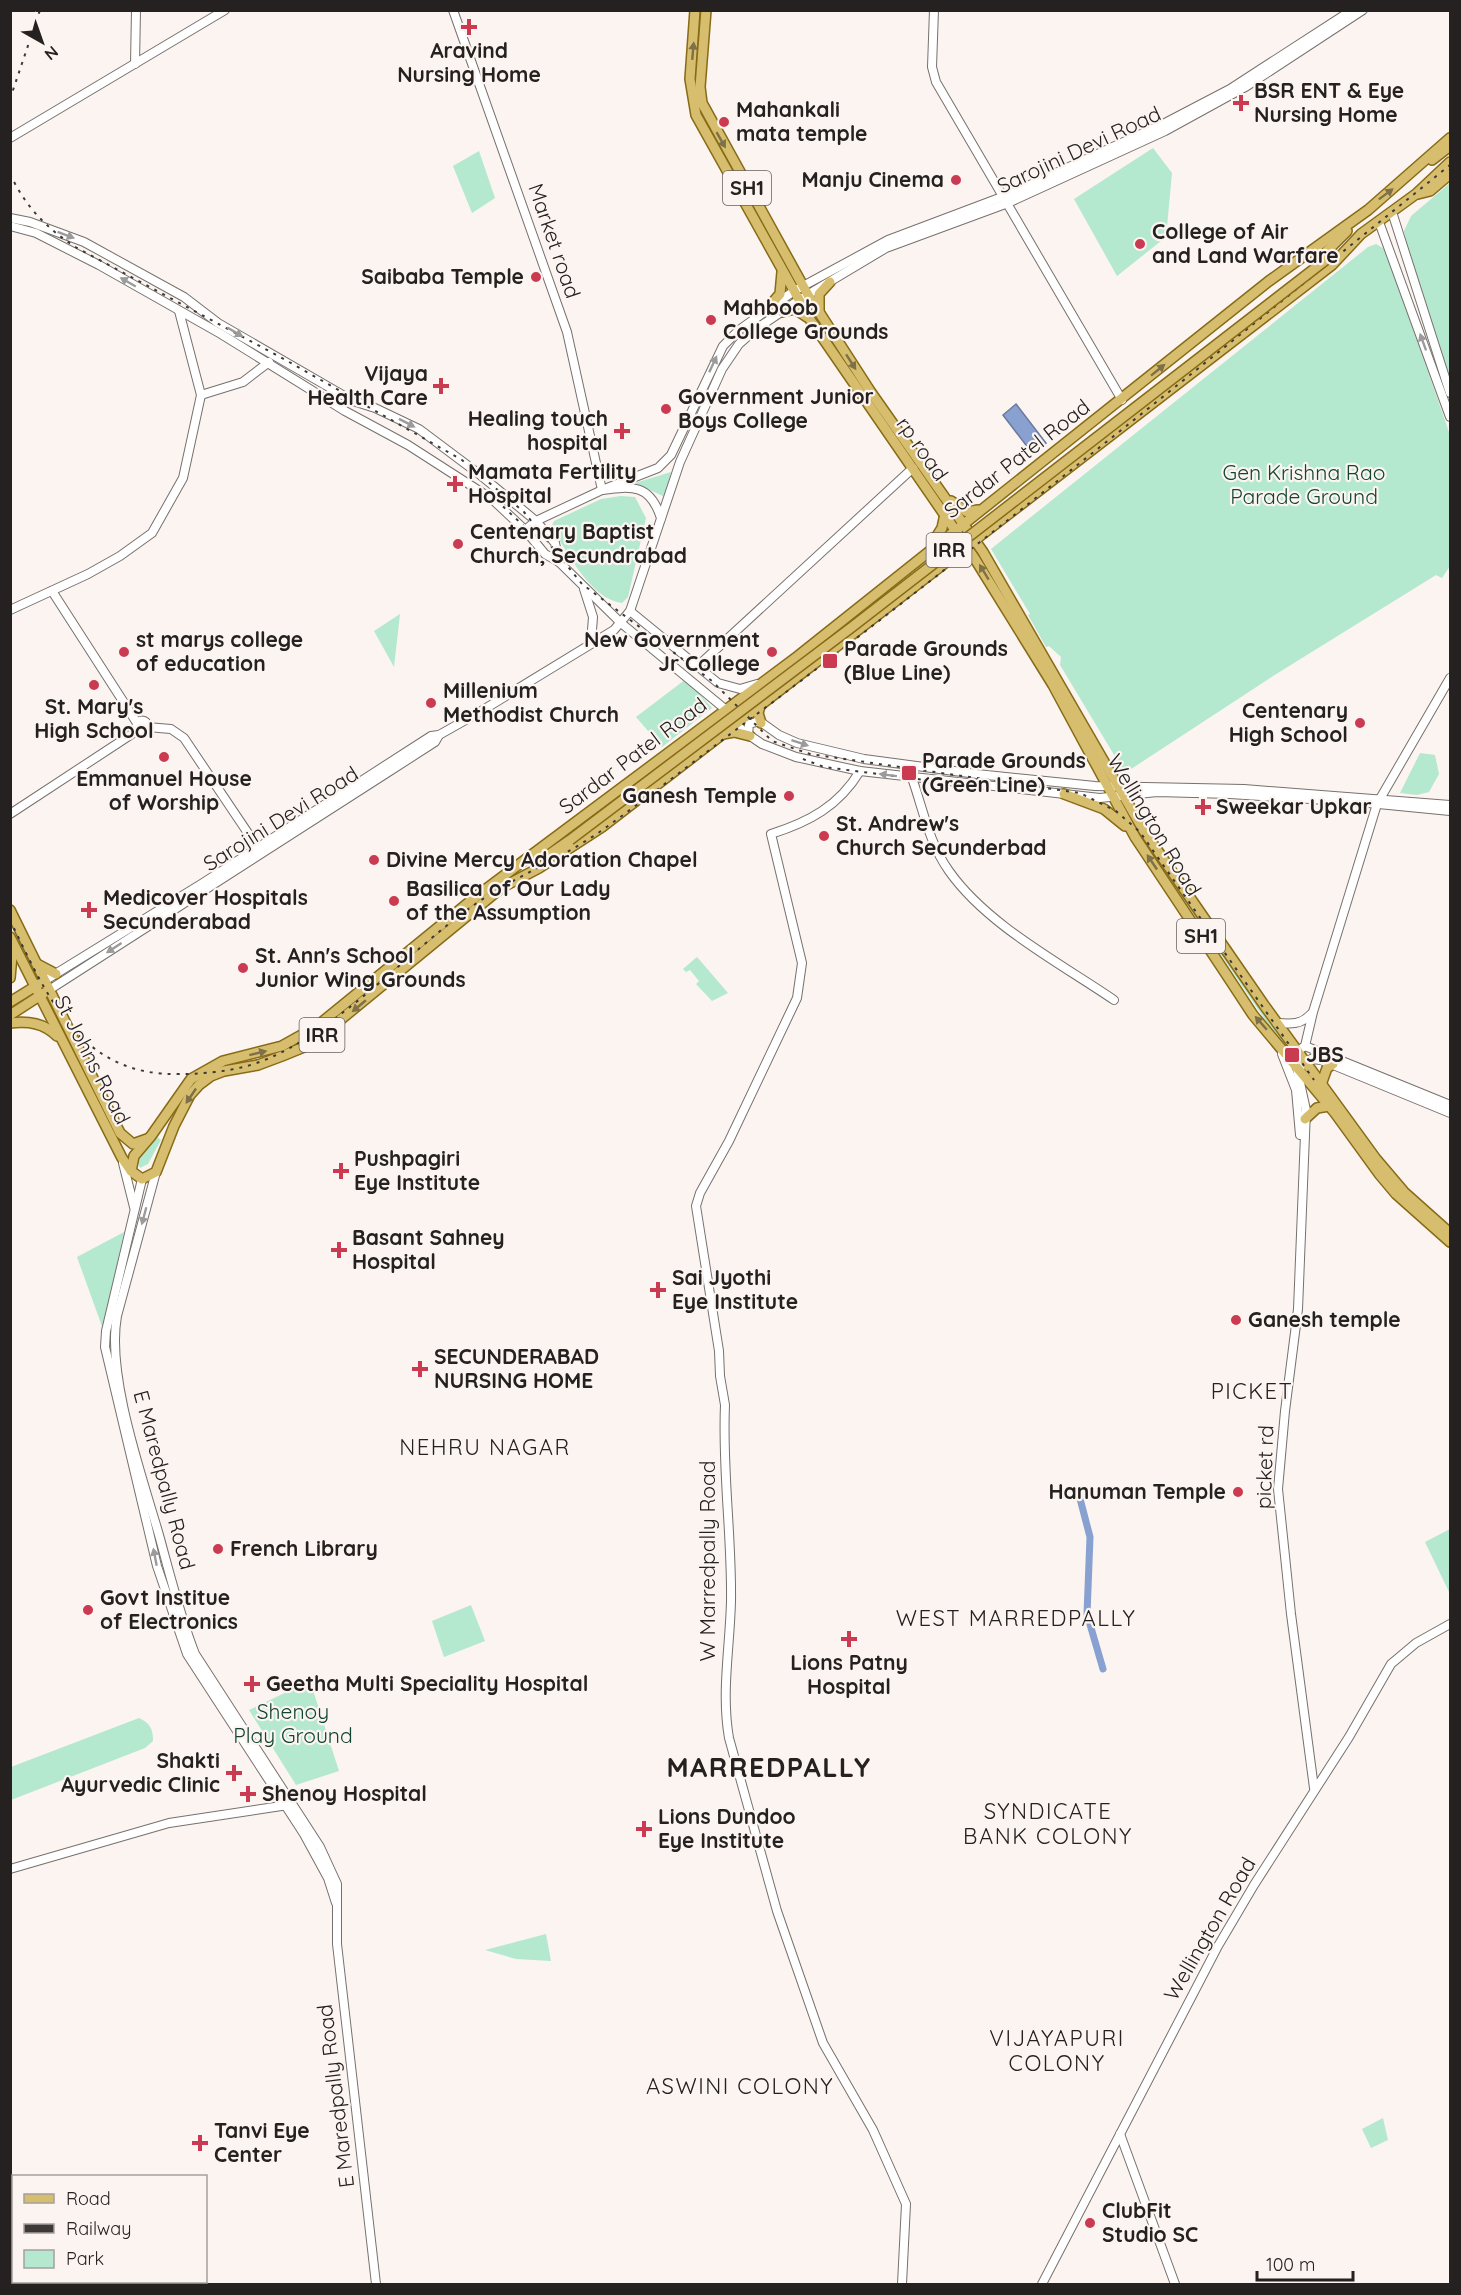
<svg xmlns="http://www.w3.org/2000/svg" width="1461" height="2295" font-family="Quicksand,sans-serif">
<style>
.green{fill:#b4e8cf}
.water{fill:#88a1d0;stroke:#6a7b9b;stroke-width:1.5}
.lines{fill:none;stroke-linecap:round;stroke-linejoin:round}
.canal{stroke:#88a1d0;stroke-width:7}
.secondary-casing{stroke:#77716e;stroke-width:10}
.primary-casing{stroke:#876b15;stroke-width:12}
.secondary{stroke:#fff;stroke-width:8}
.primary{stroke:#d7be6f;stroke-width:9}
.rail{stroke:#3c3937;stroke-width:2;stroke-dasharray:3 6;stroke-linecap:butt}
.primary-bridge-casing{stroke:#876b15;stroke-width:12;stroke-linecap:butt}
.primary-bridge{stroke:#d7be6f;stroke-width:9}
.oneway{fill:#7e7048}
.oneway2{fill:#9c9b9b}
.poi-dot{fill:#ca3a51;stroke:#fbf4f0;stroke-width:2}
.labels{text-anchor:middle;stroke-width:4.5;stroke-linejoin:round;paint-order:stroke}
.shield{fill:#fbf4f0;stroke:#64605e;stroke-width:1.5}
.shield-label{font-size:20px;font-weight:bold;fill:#242120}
.poi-label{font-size:21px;font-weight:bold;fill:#242120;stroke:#fbf4f0;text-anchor:start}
.street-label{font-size:21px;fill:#242120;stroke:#fbf4f0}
.park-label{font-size:21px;fill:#114431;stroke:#fbf4f0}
.neighbourhood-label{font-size:22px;letter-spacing:1.5px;fill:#242120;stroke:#fbf4f0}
.district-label{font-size:27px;font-weight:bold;letter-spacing:1.5px;fill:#242120;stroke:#fbf4f0}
</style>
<rect width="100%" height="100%" fill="#fbf4f0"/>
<g class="green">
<polygon points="1153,148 1172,173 1166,237 1117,276 1074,199"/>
<polygon points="479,151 495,198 472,213 453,166"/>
<polygon points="1450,183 1450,379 1409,256 1404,231 1411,216"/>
<polygon points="1376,244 1383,248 1388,256 1450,435 1450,566 1442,578 1436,575 1273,676 1125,773 1060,665 1061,657 1049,646 1046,647 1028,615 1030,614 991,549 1368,247"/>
<polygon points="671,472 665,497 635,483"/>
<path d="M621 496 635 497 646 518 628 597 622 603C590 599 568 552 551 527L554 521 601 499Z"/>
<polygon points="400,614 394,667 374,631"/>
<polygon points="686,679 712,708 662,747 636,717"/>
<polygon points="1420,753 1435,755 1439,774 1429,792 1417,795 1400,793"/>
<polygon points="1123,808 1287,1047 1285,1049 1122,809"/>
<polygon points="697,957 728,993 712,1001 696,984 699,981 690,970 686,972 683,969"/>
<polygon points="155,1135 161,1140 148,1164 140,1168 136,1160"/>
<polygon points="124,1232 103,1329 77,1257"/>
<polygon points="1450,1529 1450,1594 1425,1542"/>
<polygon points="471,1605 485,1641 444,1657 432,1621"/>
<polygon points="310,1681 339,1771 296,1785 249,1710"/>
<path d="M139 1718C150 1723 153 1729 153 1741L145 1748 11 1800V1767Z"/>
<polygon points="546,1934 551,1961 516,1959 485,1950"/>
<polygon points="1383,2118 1388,2140 1371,2148 1362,2129"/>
</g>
<polygon class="water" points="1016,404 1046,443 1032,453 1003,415"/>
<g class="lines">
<polyline class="canal" points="1078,1491 1090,1537 1087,1614 1103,1669"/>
<defs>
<g id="secondary">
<path d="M453 10 567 332 602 490C633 486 650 484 661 518"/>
<polyline points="934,10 932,67 936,82 1122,400"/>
<polyline points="135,64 136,10"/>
<polyline points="10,138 225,10"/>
<polyline points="1392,212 1450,393"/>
<polyline points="10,218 30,222 84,242 184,297 218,323 353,401 375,408 419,429 479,474 536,521 555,543 559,562"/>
<polyline points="1379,222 1450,417"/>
<polyline points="10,226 36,233 99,265 221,334 345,411 408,445 492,499 525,530 545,554 559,562 621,623 725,709 743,731 762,744 796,757 860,771 1100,798 1157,792 1230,794 1358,802 1450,811"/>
<polyline points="201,395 243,382 269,362"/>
<polyline points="525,530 536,521 602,490 658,468 671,455 723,346 739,330 794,291 888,240 1010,194 1163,124 1230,89 1352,10"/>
<polyline points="584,589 593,617 591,643"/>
<polyline points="52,591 137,723"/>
<polyline points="10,610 88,574 120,556 152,533 183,478 201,395 179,311"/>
<polyline points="630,611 718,683 740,689 757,684"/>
<polyline points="699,665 913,468"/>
<polyline points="758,720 779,735 797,743 864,759 977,774 1095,786 1244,789 1450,805"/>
<circle cx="142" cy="726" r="5.5"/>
<polyline points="147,727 171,729 184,738 260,851"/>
<polyline points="748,735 749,724 760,721"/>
<path d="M860 771C839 806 809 822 771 834L802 963 797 998 729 1141 700 1193 696 1206 719 1351 720 1376 725 1405C722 1470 732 1536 731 1601 730 1647 721 1692 729 1738L777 1911 823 2043 873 2130 906 2204 902 2284"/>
<path d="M912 778C923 809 929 843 949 871 987 925 1060 963 1114 1000"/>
<polyline points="10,814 138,730"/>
<polyline points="44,981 203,883 431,736 439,735 478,713 614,630 630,611 680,462 722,369 739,344 756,329 799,300 886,248 1008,203 1165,131 1247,86 1363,10"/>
<polyline points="49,990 390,771 435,742 439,735"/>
<path d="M1277 1023C1291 1024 1301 1025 1311 1014"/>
<polyline points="1305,1046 1450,1105"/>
<polyline points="1282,1054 1296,1090 1300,1135"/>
<polyline points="1287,1058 1305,1046 1313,1012 1377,804 1450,678"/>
<polyline points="123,1163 134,1207"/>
<path d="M156 1172 117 1316C106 1375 142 1476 159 1535 170 1575 180 1616 195 1654L320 1847 337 1884V1944L376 2284"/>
<polyline points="142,1179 106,1331 105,1347 157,1566 187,1654 304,1834 328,1878 336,1903"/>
<polyline points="1314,1788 1291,1614 1278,1489 1285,1411 1298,1309 1306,1110 1297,1069 1311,1059 1321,1060 1450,1113"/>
<polyline points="10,1869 169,1823 288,1805"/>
<polyline points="1120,2134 1175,2284"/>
<polyline points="1042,2284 1218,1946 1254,1885 1349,1737 1391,1664 1416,1643 1450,1624"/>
</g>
<g id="primary">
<polyline points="695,10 690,79 696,115 811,321 975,559 1053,685 1135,837 1226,974 1253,1015 1335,1113 1380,1175 1396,1194 1450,1242"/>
<polyline points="706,10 700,87 702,103 808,295 870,391 983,552 1144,831 1264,1005 1376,1159 1404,1192 1450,1233"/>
<polyline points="1432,160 1450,146"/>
<polyline points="1418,194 1430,191 1450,174"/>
<polyline points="1323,255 1347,231"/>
<polyline points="768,308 780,294 782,272"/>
<polyline points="819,311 819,294 830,282"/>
<polyline points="782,312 795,309 807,317"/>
<polyline points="951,501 967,512 978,510"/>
<polyline points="932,544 942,528 945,514"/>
<polyline points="760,706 758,713 761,723"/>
<polyline points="723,734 734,732 750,736"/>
<polyline points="1064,794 1104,809 1125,826"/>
<polyline points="547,856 570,840"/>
<polyline points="10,910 120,1133 133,1144 147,1139"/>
<polyline points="10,937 122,1158 131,1171 142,1179 156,1172 174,1126 190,1095 199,1085 211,1076 224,1071 258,1065 282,1056 304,1047 323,1034 501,888 539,868 602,827 1332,265 1361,234 1416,194 1450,162"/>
<polyline points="37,964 56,974"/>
<polyline points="10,978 13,945"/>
<polyline points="10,1002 39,984"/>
<polyline points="10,1015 44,993"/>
<path d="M10 1023C29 1021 44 1023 57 1036"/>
<polyline points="1322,1082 1327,1068 1333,1064"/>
<polyline points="1305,1119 1317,1108 1329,1106"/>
<polyline points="131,1171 134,1156 151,1136 191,1079 223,1061 282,1046 316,1027 478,895 798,656 1269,281 1368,210 1450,138"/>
</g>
</defs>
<use href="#secondary" class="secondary-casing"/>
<use href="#primary" class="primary-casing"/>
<use href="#secondary" class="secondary"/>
<use href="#primary" class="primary"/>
<g class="rail">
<polyline points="10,99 40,10"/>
<path d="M10 174C26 207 46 228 77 248L282 358 462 460 524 512 582 584 712 681 772 741 810 754 1080 793 1116 811 1140 832 1314 1080"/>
<polyline points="490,494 531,533"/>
<polyline points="803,759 824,767 933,781"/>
<path d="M10 920C47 996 80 1077 180 1074 200 1074 223 1072 243 1067 324 1047 405 953 474 905 517 875 566 857 608 826 662 787 715 745 769 705 1000 530 1225 347 1450 165"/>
</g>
<defs>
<polyline id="primary-bridge" points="570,840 852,627 1327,259"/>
</defs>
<use href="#primary-bridge" class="primary-bridge-casing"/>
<use href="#primary-bridge" class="primary-bridge"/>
</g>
<defs><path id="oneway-solid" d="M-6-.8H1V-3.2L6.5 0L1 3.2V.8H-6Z" transform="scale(1.5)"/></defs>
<g class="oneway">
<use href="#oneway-solid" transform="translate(693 51) rotate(-85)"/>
<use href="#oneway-solid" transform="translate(721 140) rotate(60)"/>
<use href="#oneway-solid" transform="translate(1386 194) rotate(-37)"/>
<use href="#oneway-solid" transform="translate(851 362) rotate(57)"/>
<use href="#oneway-solid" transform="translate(1158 370) rotate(-39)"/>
<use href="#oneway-solid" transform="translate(984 572) rotate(-121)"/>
<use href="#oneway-solid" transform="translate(1152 862) rotate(-124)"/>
<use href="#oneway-solid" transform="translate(359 1006) rotate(140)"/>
<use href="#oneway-solid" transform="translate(1261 1023) rotate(-131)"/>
<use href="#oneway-solid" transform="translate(258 1053) rotate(-14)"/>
<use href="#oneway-solid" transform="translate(191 1096) rotate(124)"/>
</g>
<g class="oneway2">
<use href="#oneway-solid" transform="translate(66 235) rotate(21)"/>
<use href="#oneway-solid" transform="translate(128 282) rotate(-150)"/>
<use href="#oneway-solid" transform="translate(235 332) rotate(30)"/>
<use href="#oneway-solid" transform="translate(1423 342) rotate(-110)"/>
<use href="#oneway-solid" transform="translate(713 364) rotate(-65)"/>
<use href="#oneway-solid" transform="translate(407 423) rotate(27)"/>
<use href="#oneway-solid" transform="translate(800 743) rotate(18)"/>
<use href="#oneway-solid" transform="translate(888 775) rotate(-173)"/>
<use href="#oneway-solid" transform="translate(114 948) rotate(147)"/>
<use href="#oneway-solid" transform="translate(144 1216) rotate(105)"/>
<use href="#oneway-solid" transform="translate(155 1557) rotate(-101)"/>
</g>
<g class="poi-dot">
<path d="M466 18h6v6h6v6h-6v6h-6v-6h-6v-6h6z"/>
<path d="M1238 94h6v6h6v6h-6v6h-6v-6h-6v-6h6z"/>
<circle cx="724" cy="122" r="6"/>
<circle cx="956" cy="180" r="6"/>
<circle cx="1140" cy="244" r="6"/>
<circle cx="536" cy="277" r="6"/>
<circle cx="711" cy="320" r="6"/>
<path d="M438 377h6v6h6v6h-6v6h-6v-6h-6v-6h6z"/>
<circle cx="666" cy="409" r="6"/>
<path d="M619 422h6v6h6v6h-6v6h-6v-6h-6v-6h6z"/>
<path d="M452 475h6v6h6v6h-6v6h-6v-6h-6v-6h6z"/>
<circle cx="458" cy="544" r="6"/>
<circle cx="124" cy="652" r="6"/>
<circle cx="772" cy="652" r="6"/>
<rect x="822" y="653" width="16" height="16" rx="3"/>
<circle cx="94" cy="685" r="6"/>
<circle cx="431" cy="703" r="6"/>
<circle cx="1360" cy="723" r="6"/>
<circle cx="164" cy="757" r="6"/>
<rect x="901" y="765" width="16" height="16" rx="3"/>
<circle cx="789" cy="796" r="6"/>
<path d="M1200 798h6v6h6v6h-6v6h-6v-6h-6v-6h6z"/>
<circle cx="824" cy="836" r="6"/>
<circle cx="374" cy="860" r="6"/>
<circle cx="394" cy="901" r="6"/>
<path d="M86 901h6v6h6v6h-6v6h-6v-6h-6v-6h6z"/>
<circle cx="243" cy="968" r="6"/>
<rect x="1284" y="1047" width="16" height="16" rx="3"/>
<path d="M338 1162h6v6h6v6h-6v6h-6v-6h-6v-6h6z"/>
<path d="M336 1241h6v6h6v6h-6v6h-6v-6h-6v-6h6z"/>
<path d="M655 1281h6v6h6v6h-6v6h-6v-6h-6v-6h6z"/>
<circle cx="1236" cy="1320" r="6"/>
<path d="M417 1360h6v6h6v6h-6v6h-6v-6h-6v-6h6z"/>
<circle cx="1238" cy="1492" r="6"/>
<circle cx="218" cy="1549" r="6"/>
<circle cx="88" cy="1610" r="6"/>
<path d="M846 1630h6v6h6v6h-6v6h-6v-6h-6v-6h6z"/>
<path d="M249 1675h6v6h6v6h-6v6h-6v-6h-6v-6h6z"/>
<path d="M231 1764h6v6h6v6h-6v6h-6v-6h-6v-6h6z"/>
<path d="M245 1785h6v6h6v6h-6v6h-6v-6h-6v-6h6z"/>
<path d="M641 1820h6v6h6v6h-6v6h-6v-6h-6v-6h6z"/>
<path d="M197 2134h6v6h6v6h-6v6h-6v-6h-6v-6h6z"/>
<circle cx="1090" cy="2223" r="6"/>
</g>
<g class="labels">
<g class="shield">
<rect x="723" y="171" width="48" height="34" rx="4.5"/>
<rect x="926.5" y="533" width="45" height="34" rx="4.5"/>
<rect x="1177" y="919" width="48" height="34" rx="4.5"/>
<rect x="299.5" y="1018" width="45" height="34" rx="4.5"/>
</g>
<g class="shield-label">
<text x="747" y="195">SH1</text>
<text x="949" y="557">IRR</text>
<text x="1201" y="943">SH1</text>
<text x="322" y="1042">IRR</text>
</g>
<g class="poi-label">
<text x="469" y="58" text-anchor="middle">Aravind<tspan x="469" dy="24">Nursing Home</tspan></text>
<text x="1254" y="98">BSR ENT &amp; Eye<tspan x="1254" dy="24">Nursing Home</tspan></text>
<text x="736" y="117">Mahankali<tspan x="736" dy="24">mata temple</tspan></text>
<text x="944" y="187" text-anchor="end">Manju Cinema</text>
<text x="1152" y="239">College of Air<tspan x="1152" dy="24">and Land Warfare</tspan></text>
<text x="524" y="284" text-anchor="end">Saibaba Temple</text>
<text x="723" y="315">Mahboob<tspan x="723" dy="24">College Grounds</tspan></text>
<text x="428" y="381" text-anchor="end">Vijaya<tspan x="428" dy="24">Health Care</tspan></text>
<text x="678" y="404">Government Junior<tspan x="678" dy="24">Boys College</tspan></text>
<text x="608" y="426" text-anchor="end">Healing touch<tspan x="608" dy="24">hospital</tspan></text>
<text x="468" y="479">Mamata Fertility<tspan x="468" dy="24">Hospital</tspan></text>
<text x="470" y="539">Centenary Baptist<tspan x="470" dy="24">Church, Secundrabad</tspan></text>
<text x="136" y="647">st marys college<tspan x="136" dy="24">of education</tspan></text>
<text x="760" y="647" text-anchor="end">New Government<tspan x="760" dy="24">Jr College</tspan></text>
<text x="844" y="656">Parade Grounds<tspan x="844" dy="24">(Blue Line)</tspan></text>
<text x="443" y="698">Millenium<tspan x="443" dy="24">Methodist Church</tspan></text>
<text x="94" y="714" text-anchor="middle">St. Mary's<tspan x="94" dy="24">High School</tspan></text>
<text x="1348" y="718" text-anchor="end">Centenary<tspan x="1348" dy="24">High School</tspan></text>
<text x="922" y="768">Parade Grounds<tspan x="922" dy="24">(Green Line)</tspan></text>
<text x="164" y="786" text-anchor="middle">Emmanuel House<tspan x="164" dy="24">of Worship</tspan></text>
<text x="777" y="803" text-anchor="end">Ganesh Temple</text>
<text x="1216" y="814">Sweekar Upkar</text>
<text x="836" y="831">St. Andrew's<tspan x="836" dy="24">Church Secunderbad</tspan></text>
<text x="386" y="867">Divine Mercy Adoration Chapel</text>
<text x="406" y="896">Basilica of Our Lady<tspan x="406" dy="24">of the Assumption</tspan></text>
<text x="103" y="905">Medicover Hospitals<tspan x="103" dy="24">Secunderabad</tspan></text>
<text x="255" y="963">St. Ann's School<tspan x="255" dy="24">Junior Wing Grounds</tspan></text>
<text x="1306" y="1062">JBS</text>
<text x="354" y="1166">Pushpagiri<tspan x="354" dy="24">Eye Institute</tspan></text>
<text x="352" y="1245">Basant Sahney<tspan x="352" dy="24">Hospital</tspan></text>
<text x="672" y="1285">Sai Jyothi<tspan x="672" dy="24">Eye Institute</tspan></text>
<text x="1248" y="1327">Ganesh temple</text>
<text x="434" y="1364">SECUNDERABAD<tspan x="434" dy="24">NURSING HOME</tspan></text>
<text x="1226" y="1499" text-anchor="end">Hanuman Temple</text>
<text x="230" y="1556">French Library</text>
<text x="100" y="1605">Govt Institue<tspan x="100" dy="24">of Electronics</tspan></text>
<text x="849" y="1670" text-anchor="middle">Lions Patny<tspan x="849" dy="24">Hospital</tspan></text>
<text x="266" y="1691">Geetha Multi Speciality Hospital</text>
<text x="220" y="1768" text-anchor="end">Shakti<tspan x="220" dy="24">Ayurvedic Clinic</tspan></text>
<text x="262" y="1801">Shenoy Hospital</text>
<text x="658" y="1824">Lions Dundoo<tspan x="658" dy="24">Eye Institute</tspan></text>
<text x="214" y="2138">Tanvi Eye<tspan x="214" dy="24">Center</tspan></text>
<text x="1102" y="2218">ClubFit<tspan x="1102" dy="24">Studio SC</tspan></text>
</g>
<g class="street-label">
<text transform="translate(1079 150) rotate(-25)" y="7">Sarojini Devi Road</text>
<text transform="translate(554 241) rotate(71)" y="7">Market road</text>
<text transform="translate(922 449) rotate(55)" y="7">rp road</text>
<text transform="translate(1017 459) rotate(-38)" y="7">Sardar Patel Road</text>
<text transform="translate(633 756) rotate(-37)" y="7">Sardar Patel Road</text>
<text transform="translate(281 819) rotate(-32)" y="7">Sarojini Devi Road</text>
<text transform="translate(1154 825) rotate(59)" y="7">Wellington Road</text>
<text transform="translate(92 1060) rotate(63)" y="7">St Johns Road</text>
<text transform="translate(1265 1467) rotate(-88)" y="7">picket rd</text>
<text transform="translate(164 1480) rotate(75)" y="7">E Maredpally Road</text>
<text transform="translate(708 1561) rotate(-90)" y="7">W Marredpally Road</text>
<text transform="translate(1210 1929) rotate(-60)" y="7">Wellington Road</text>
<text transform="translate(336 2096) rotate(-97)" y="7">E Maredpally Road</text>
</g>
<g class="park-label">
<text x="1304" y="480">Gen Krishna Rao<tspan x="1304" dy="24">Parade Ground</tspan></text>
<text x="293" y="1719">Shenoy<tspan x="293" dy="24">Play Ground</tspan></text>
</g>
<g class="neighbourhood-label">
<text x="1252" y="1399">PICKET</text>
<text x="485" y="1455">NEHRU NAGAR</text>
<text x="1016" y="1626">WEST MARREDPALLY</text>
<text x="1048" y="1819">SYNDICATE<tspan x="1048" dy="25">BANK COLONY</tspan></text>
<text x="1057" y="2046">VIJAYAPURI<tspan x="1057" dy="25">COLONY</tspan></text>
<text x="740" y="2094">ASWINI COLONY</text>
</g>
<g class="district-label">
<text x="769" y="1777">MARREDPALLY</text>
</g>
</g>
<rect width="1461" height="2295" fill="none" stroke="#242120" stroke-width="24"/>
<rect x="12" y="2175" width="195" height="108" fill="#fbf4f0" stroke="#a5a09d" stroke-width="1.5"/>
<rect x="24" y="2194" width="30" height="9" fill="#d7be6f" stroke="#a5a09d" stroke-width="1.5"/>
<text x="66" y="2205" font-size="18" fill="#242120">Road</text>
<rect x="24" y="2224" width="30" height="9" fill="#3c3937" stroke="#a5a09d" stroke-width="1.5"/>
<text x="66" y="2235" font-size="18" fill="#242120">Railway</text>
<rect x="24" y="2250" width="30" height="18" fill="#b4e8cf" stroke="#a5a09d" stroke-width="1.5"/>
<text x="66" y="2265" font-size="18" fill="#242120">Park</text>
<g transform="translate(42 42) rotate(140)" stroke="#fbf4f0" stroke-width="4.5" paint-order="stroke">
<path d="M0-4.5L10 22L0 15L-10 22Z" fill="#242120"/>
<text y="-9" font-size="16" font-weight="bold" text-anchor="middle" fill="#242120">N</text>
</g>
<path d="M1257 2271v9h96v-9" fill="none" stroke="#242120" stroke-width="3"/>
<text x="1266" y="2271" font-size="18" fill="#242120" stroke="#fbf4f0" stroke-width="4.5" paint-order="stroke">100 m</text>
</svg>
